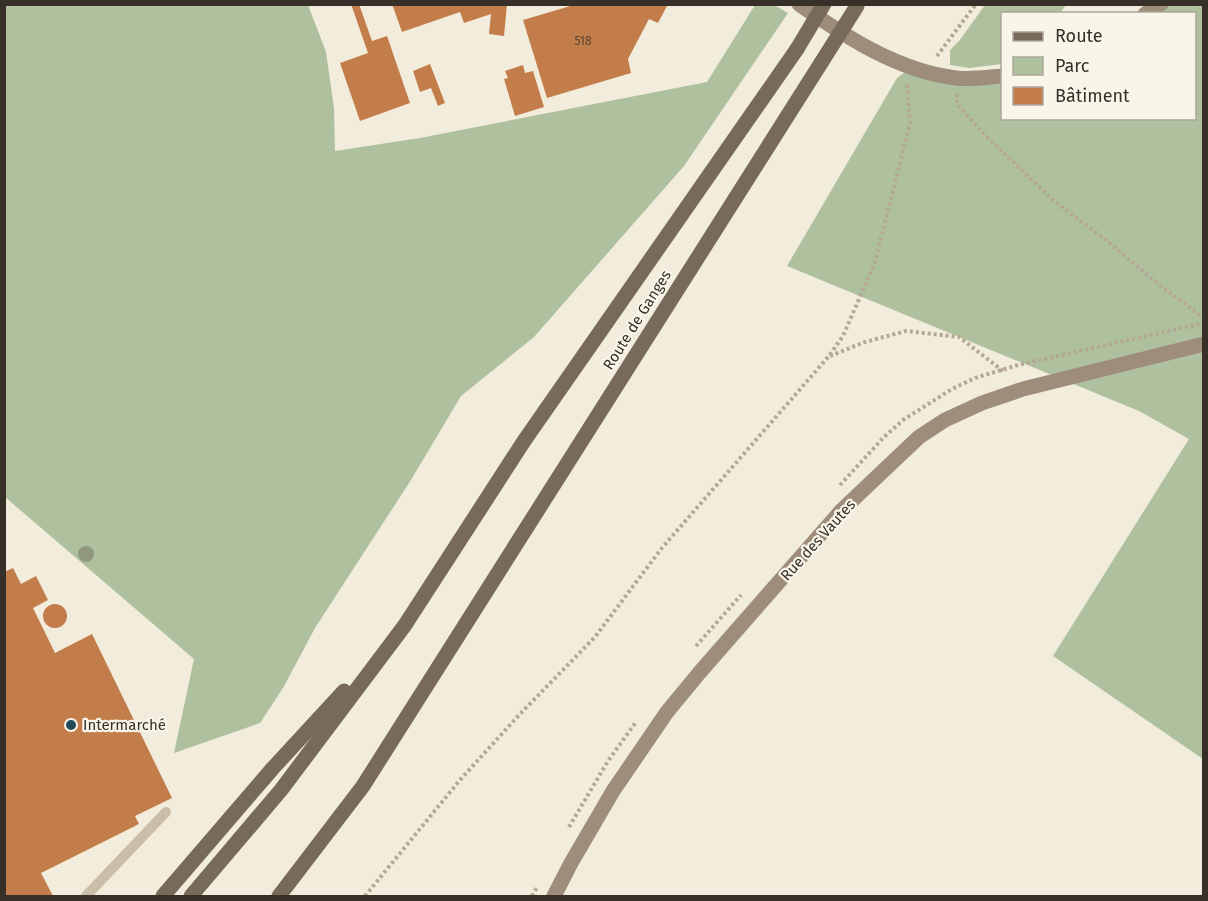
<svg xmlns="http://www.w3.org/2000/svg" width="1208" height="901" font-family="'Fira Sans',sans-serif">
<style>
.green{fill:#aec09d}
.building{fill:#c37d4a}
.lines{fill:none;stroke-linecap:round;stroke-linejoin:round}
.path{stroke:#b5a893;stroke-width:4;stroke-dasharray:3 3;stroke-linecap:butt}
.lane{stroke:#cabea9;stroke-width:10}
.secondary{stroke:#9d8d7a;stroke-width:15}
.primary{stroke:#786a5a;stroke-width:15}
.primary-bridge{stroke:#786a5a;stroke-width:15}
.tree{fill:#90987c}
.poi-dot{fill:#1f4a57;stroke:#f9f5e9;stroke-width:2}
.labels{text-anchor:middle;stroke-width:4.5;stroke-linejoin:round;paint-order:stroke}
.number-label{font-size:12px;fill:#5a4331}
.street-label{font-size:15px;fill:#373029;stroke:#f9f5e9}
.poi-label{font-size:15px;fill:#373029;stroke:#f9f5e9;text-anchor:start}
</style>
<rect width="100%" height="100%" fill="#f2ecdd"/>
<g class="green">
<polygon points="5,4 308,5 326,52 334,108 335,151 420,138 707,82 755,5 774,5 788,13 684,166 534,337 461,396 411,480 315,628 283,688 260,723 174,753 194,659 5,497"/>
<polygon points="985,5 985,4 1066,5 1060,13 1002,14 1002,64 969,68 950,65 950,50 959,41"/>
<polygon points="1161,5 1203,5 1203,759 1053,656 1189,439 1139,411 787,266 897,78 911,68 1002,76 1002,118 1194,118 1194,14 1145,13"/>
</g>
<g class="building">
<polygon points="351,4 359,4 372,41 387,36 410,103 360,121 340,63 368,53"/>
<polygon points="392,4 507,4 504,36 489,34 491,14 464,23 460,12 402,32"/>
<polygon points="577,4 668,4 658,23 649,19 628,59 631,73 547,98 523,20"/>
<polygon points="430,64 445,103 438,106 431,88 420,92 413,71"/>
<polygon points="523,65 525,73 533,71 544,107 515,116 504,79 508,78 505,71"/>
<polygon points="13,568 21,584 36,576 48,600 33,608 55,653 92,634 172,798 135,816 139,824 41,873 53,896 4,896 4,572"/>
<circle cx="55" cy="616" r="12"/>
</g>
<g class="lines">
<g class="path">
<polyline points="937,56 976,4"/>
<polyline points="957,94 957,104 982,132 1054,201 1106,240 1158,284 1204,318"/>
<polyline points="830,356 865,342 906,331 959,337 1003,371"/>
<polyline points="840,485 884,437 903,420 952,389 975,378 1018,365 1204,323"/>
<polyline points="696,646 741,595"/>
<polyline points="569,827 608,761 636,722"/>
<polyline points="365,896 460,780 520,714 595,637 661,549 829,356 843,336 875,262 910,123 907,84"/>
<polyline points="532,896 537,887"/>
</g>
<polyline class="lane" points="86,896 166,812"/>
<g class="secondary">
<path d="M799 4C846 37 898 71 956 78 971 80 988 77 1002 76"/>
<polyline points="1145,14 1161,4"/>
<polyline points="554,896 571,863 613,791 667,712 700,672 841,511 919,437 945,420 982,403 1023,389 1204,344"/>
</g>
<g class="primary">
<polyline points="163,896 273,768 344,691"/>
<polyline points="191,896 281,790 405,625 524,441 797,49"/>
<polyline points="279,896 363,786 821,63"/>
</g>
<g class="primary-bridge">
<polyline points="797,49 824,4"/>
<polyline points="821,63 857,6"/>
</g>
</g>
<circle class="tree" cx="86" cy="554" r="8"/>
<circle class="poi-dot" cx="71" cy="725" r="6"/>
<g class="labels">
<g class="number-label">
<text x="583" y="45">518</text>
</g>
<g class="street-label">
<text transform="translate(637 320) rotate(-58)" y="5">Route de Ganges</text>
<text transform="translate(818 540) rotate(-48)" y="5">Rue des Vautes</text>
</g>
<g class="poi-label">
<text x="83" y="730">Intermarché</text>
</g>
</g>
<rect width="1208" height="901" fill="none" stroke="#373029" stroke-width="12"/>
<rect x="1001" y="12" width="195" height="108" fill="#f9f5e9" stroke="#aba69c" stroke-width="1.5"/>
<rect x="1013" y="32" width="30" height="9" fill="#786a5a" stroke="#aba69c" stroke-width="1.5"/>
<text x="1055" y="42" font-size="18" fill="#373029">Route</text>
<rect x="1013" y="57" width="30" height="18" fill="#aec09d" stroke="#aba69c" stroke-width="1.5"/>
<text x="1055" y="72" font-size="18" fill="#373029">Parc</text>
<rect x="1013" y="87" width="30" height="18" fill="#c37d4a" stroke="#aba69c" stroke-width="1.5"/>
<text x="1055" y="102" font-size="18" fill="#373029">Bâtiment</text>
</svg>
